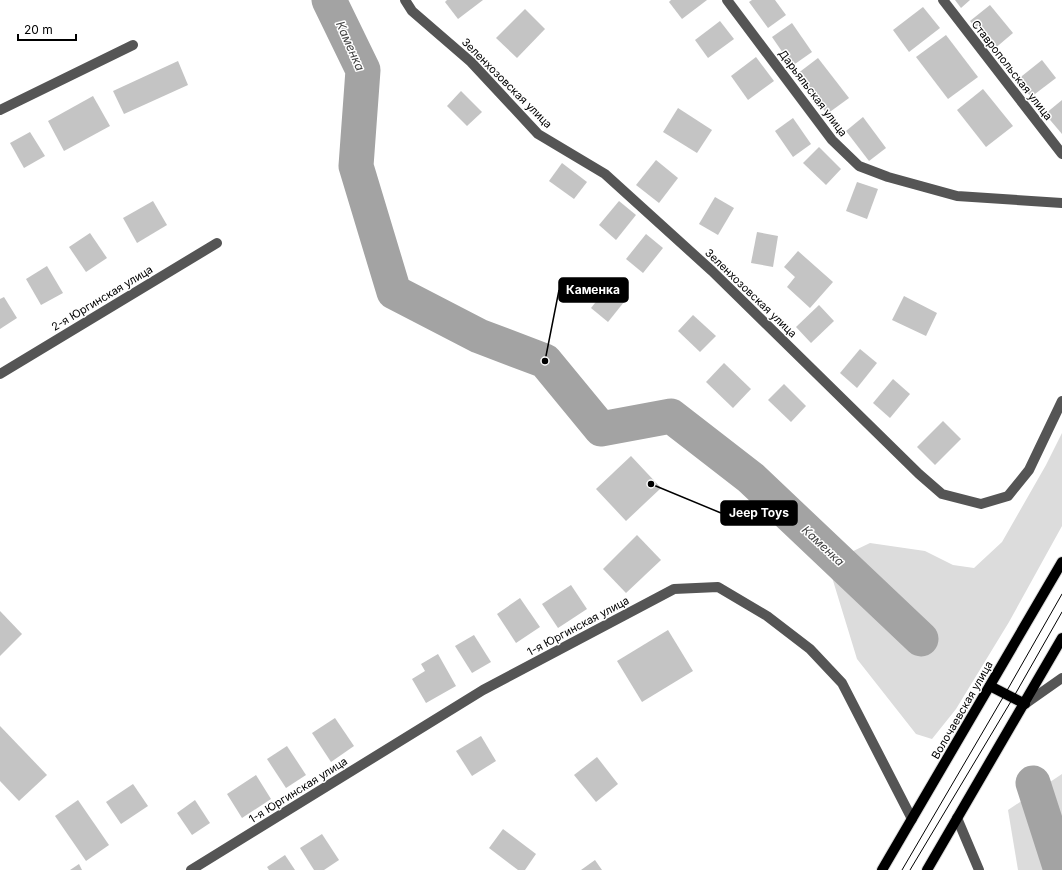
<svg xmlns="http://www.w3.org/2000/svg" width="1062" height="870" font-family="Inter,sans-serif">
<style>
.green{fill:#dcdcdc}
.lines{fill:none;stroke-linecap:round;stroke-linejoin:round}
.river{stroke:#a3a3a3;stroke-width:35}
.building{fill:#c4c4c4}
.major-casing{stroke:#dbdbdb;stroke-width:12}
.minor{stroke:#555;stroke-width:10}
.major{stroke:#000;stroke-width:10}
.tram{stroke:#000;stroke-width:1}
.labels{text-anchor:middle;stroke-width:3;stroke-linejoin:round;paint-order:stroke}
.street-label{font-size:11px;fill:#000;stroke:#fff}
.water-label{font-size:12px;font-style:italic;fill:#444;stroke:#fff}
.leader{fill:none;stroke:#000;stroke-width:1.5}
.callout-dot{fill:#000;stroke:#fff;stroke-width:1.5}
.callout{fill:#000;stroke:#000;stroke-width:1.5}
.callout-label{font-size:12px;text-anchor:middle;font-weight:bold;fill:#fff}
</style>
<rect width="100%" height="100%" fill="#fff"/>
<g class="green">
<polygon points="1062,433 1062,526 1009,622 956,709 932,739 916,734 857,659 831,574 845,555 870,543 925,551 953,565 974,568 1002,542 1046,465"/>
<polygon points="1062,774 1062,870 1018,870 1008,810"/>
</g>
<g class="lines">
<g class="river">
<polyline points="329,0 363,70 356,166 394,292 479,336 545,361 601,429 671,416 751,478 921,639"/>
<polyline points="1033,783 1061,870"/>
</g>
</g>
<g class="building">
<polygon points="447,0 483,0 458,19 445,2"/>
<polygon points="671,0 707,0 682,19 669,2"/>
<polygon points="752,0 775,0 786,15 768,28 749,2"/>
<polygon points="955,0 970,0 961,8"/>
<polygon points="990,5 1013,33 993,50 970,21"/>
<polygon points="923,7 940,28 909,52 893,30"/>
<polygon points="525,9 545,29 517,58 496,38"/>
<polygon points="720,21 734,39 708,58 695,40"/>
<polygon points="792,23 812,52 792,66 772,37"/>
<polygon points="946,35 978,77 948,99 916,57"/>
<polygon points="756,57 774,81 748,100 731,76"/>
<polygon points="818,58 849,98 827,114 797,74"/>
<polygon points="1042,60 1056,78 1031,97 1017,80"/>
<polygon points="178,61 188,85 124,114 113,91"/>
<polygon points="983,89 1013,126 986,147 957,110"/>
<polygon points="461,91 482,112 467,126 447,106"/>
<polygon points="93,96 110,126 64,151 48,121"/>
<polygon points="1062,100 1062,134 1045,114"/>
<polygon points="678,108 712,130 697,153 663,132"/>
<polygon points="863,117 886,148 869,161 846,131"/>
<polygon points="793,118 811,144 793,157 775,131"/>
<polygon points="30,132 45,156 24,168 10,143"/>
<polygon points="819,147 841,169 826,185 803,163"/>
<polygon points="656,160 678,178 659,203 636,185"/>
<polygon points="562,163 587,182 574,199 549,181"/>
<polygon points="857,182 878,189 867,219 846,211"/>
<polygon points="715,197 734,208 718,235 699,224"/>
<polygon points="153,201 167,225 137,243 123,218"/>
<polygon points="619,201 636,215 616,240 599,225"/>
<polygon points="757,232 778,236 773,267 751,263"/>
<polygon points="90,233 107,258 86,272 69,247"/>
<polygon points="646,234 663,248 643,273 626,259"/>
<polygon points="798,251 833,282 810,308 787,287 795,277 784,267"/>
<polygon points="47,266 63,293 41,305 26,279"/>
<polygon points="611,283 628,297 608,322 591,308"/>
<polygon points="904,296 937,313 926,336 892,320"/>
<polygon points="4,297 17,318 0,329 0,299"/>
<polygon points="819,305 834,321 811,343 796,327"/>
<polygon points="693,315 716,336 700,352 678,331"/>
<polygon points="860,349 877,363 857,388 840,373"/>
<polygon points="724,363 751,389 733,408 706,382"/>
<polygon points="893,379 910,394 890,418 873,403"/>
<polygon points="784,384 806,406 791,422 768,400"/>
<polygon points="943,421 961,439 935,465 917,447"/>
<polygon points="631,456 661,488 626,521 596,489"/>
<polygon points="637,535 661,560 626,593 603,569"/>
<polygon points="571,585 587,609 558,628 542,604"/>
<polygon points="520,598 540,627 516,643 497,614"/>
<polygon points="0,611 22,634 0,656"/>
<polygon points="668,630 693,671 642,702 617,661"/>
<polygon points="474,635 491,662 472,673 455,646"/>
<polygon points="438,654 456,686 426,703 412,679 425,671 421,664"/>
<polygon points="335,718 354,746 331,762 312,733"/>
<polygon points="0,726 47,775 19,801 0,781"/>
<polygon points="481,736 496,761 472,776 456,751"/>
<polygon points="287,746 306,775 286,788 267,759"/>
<polygon points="597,757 618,784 596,802 574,775"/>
<polygon points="256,775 271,799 242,818 227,794"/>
<polygon points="133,784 148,806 121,824 106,802"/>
<polygon points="78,800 109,845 86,861 55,816"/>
<polygon points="195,800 210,823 192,835 177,813"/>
<polygon points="503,829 536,854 525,870 518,870 489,848"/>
<polygon points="322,834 339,860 324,870 314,870 300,848"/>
<polygon points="285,855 295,870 269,870 267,867"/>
<polygon points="595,860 602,870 581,870"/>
<polygon points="79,864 82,870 70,870"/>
</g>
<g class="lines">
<defs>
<g id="major">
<polyline points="990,686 1025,704"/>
<polyline points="882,870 1062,562"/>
<polyline points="927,870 1062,638"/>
</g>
</defs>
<use href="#major" class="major-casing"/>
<g class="minor">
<polyline points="405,0 412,11 471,62 538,134 605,174 712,271 919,474 942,494 981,504 1008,496 1029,470 1062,401"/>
<polyline points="727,0 832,140 859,166 888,177 957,196 1062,203"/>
<polyline points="943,0 1062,154"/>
<polyline points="0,110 133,45"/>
<polyline points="0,374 217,243"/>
<polyline points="1025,704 1062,678"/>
<polyline points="957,818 979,870"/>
<polyline points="191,870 483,690 674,589 718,587 767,616 810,649 842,683 912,819"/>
</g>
<use href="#major" class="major"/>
<g class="tram">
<polyline points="902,870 1005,694 1062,594"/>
<polyline points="910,870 1013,698 1062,612"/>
</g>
</g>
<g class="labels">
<g class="street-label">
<text transform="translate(1012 70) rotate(52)" y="4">Ставропольская улица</text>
<text transform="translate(507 83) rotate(45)" y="4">Зеленхозовская улица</text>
<text transform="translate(813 93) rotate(53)" y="4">Дарьяльская улица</text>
<text transform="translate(751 293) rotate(44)" y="4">Зеленхозовская улица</text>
<text transform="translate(102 298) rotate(-31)" y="4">2-я Юргинская улица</text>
<text transform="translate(578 626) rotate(-28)" y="4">1-я Юргинская улица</text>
<text transform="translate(962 710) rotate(-60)" y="4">Волочаевская улица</text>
<text transform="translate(298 790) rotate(-32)" y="4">1-я Юргинская улица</text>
</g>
<g class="water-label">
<text transform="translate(350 46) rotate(66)" y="4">Каменка</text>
<text transform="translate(823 546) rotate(43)" y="4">Каменка</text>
</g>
</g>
<path class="leader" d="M545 361L559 290M651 484L721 513"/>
<g class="callout-dot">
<circle cx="545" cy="361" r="4"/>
<circle cx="651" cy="484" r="4"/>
</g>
<g class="callout">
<rect x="559" y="278" width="69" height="24" rx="4"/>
<rect x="721" y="501" width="76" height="24" rx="4"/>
</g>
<g class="callout-label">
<text x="593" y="294">Каменка</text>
<text x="759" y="517">Jeep Toys</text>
</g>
<path d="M18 34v6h58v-6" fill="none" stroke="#000000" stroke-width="2"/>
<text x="24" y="34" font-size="12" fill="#000000" stroke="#ffffff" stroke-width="3" paint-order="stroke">20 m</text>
</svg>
